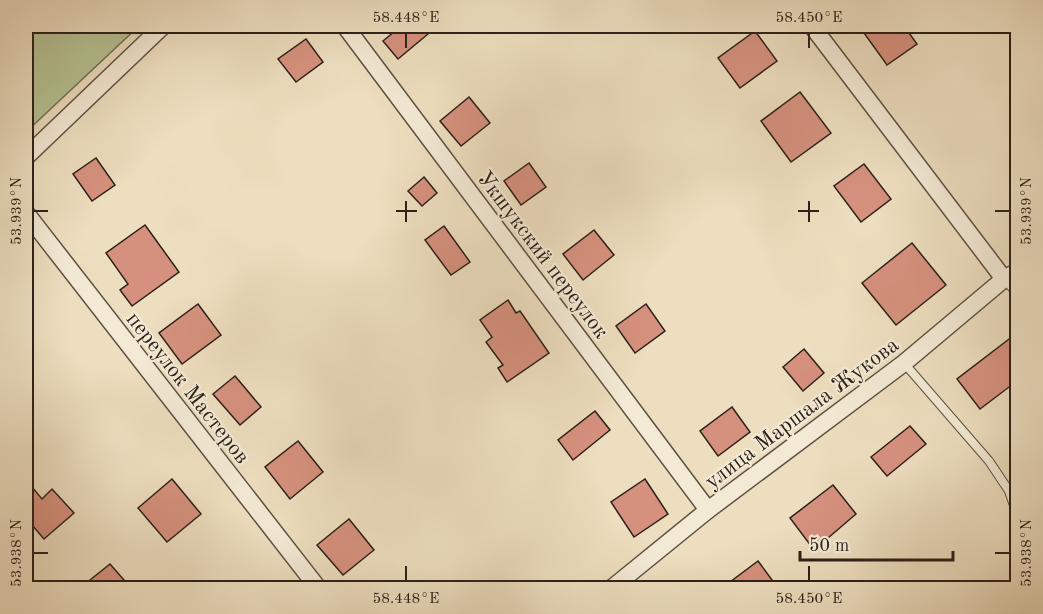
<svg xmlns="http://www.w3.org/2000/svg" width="1043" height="614" font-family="'Old Standard TT',serif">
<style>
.green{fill:#b6c294;stroke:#717156;stroke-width:1.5}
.building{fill:#d6917e;stroke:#2c2018;stroke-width:1.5}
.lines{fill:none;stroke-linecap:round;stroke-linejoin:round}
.service-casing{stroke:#5c5042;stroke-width:10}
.minor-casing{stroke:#5c5042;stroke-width:19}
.service{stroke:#f3ead5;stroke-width:8}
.minor{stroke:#f3ead5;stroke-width:16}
.ticks{fill:none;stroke:#2c2018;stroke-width:2}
.labels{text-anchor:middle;stroke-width:4.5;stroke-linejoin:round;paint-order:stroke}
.street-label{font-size:22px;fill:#2c2018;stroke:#f3ead5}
.neatline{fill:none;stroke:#2c2018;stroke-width:2}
.ticks-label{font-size:15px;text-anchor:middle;fill:#2c2018}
</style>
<rect width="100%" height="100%" fill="#eddebf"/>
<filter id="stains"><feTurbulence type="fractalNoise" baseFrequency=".00333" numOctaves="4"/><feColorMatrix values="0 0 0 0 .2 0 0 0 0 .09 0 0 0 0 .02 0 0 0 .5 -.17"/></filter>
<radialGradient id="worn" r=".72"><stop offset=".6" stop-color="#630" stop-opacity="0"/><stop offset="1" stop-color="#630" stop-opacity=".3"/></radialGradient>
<polygon class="green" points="26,26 139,26 26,132"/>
<g class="building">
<polygon points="401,26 420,26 428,34 398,59 383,41"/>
<polygon points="859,26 904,26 917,44 887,65"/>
<polygon points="755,31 777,61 740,88 718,58"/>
<polygon points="306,39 323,62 296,82 278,59"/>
<polygon points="800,92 831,133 791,162 761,121"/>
<polygon points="469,97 490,123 461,146 440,121"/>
<polygon points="96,158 115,185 92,201 73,174"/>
<polygon points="529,163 546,187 521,205 504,181"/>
<polygon points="864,164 891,199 861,222 834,186"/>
<polygon points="424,177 437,193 422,206 408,191"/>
<polygon points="145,225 179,272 132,306 120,290 128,284 106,253"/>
<polygon points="444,226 470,262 451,275 425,240"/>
<polygon points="594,230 614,255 583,280 563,254"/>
<polygon points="912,243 946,285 896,325 862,283"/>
<polygon points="508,300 516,313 520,311 549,353 507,382 498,368 503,365 486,342 492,337 480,320"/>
<polygon points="198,304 221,335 182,364 159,333"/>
<polygon points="646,304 665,331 635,353 616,326"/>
<polygon points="1017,333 1017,381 980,409 957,379"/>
<polygon points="804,349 824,373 803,391 783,367"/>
<polygon points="235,376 261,407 240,425 213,394"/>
<polygon points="732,407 750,432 718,456 700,431"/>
<polygon points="595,411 610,430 573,460 558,440"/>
<polygon points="910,426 926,444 887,476 871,457"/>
<polygon points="298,441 323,472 290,499 265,467"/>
<polygon points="172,479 201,514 167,542 138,508"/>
<polygon points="645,479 668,514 634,537 611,502"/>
<polygon points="26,480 42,499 52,489 74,513 44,539 26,518"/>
<polygon points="833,485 856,514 814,550 790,518"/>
<polygon points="349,519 374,550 343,575 317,545"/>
<polygon points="758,561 778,588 722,588"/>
<polygon points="110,564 131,588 80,588"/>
</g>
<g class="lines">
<defs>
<g id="service">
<polyline points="1004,279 1018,294"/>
<polyline points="904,363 989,461 1009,491 1018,517"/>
</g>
<g id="minor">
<polyline points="345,26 708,510"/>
<polyline points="812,26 1004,279"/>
<polyline points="26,157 163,26"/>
<polyline points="26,213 318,588"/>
<polyline points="612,588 708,510 904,363 1004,279 1018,271"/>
</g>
</defs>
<use href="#service" class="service-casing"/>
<use href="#minor" class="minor-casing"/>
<use href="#service" class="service"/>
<use href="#minor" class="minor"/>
</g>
<path class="ticks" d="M406 33V48M809 33V48M406 201V222M809 201V222M33 211H48M396 211H417M798 211H819M995 211H1010M33 553H48M995 553H1010M406 566V581M809 566V581"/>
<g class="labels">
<g class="street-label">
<text transform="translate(544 254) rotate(53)" y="8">Укшукский переулок</text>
<text transform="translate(189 387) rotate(52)" y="8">переулок Мастеров</text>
<text transform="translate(801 412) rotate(-37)" y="8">улица Маршала Жукова</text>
</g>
</g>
<rect width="1043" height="614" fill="none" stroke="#eddebf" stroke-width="66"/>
<path d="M800 551v9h153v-9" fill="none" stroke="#2c2018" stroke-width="3"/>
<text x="809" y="551" font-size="18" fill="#2c2018" stroke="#f3ead5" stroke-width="4.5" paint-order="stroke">50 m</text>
<rect x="33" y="33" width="977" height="548" class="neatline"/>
<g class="ticks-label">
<text x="406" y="22">58.448°E</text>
<text x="809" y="22">58.450°E</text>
<text transform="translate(16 211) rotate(-90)" y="5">53.939°N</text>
<text transform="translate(1026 211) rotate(-90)" y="5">53.939°N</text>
<text transform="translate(16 553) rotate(-90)" y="5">53.938°N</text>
<text transform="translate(1026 553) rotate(-90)" y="5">53.938°N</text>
<text x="406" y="603">58.448°E</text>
<text x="809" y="603">58.450°E</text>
</g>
<rect width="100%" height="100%" filter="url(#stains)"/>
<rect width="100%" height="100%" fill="url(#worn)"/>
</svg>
